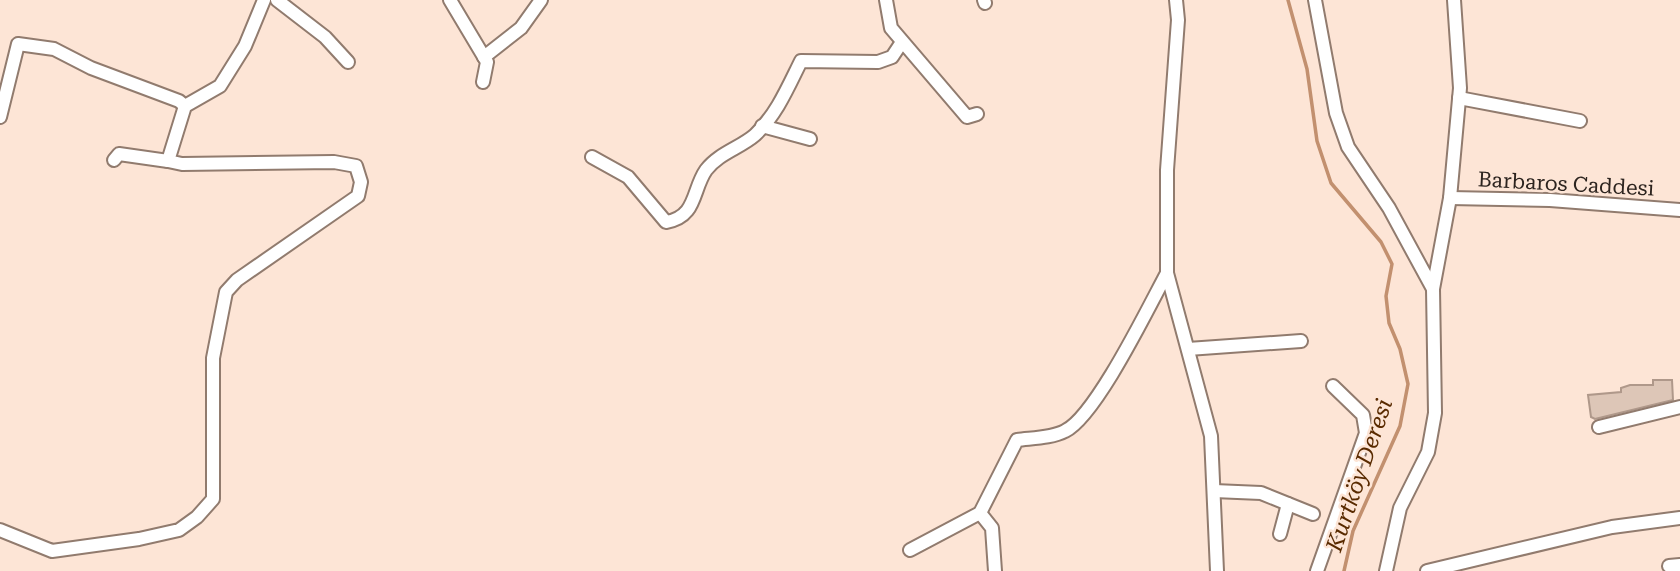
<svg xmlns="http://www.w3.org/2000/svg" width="1680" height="571" font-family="'Roboto Serif',serif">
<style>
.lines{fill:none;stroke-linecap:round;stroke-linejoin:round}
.stream{stroke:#c2906f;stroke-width:3.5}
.building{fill:#ddc6b7;stroke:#af988a;stroke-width:2}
.minor-casing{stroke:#917b6e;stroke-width:16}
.minor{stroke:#fff;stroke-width:12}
.labels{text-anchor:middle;stroke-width:5;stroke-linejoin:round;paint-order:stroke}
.street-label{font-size:21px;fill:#2d241f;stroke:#fde5d6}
.water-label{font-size:23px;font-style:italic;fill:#592a00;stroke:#fde5d6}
</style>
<rect width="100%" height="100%" fill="#fde5d6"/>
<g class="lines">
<polyline class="stream" points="1288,0 1307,69 1317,141 1331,183 1381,242 1392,264 1386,296 1389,323 1400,349 1408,384 1400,426 1353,531 1344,571"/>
</g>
<polygon class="building" points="1653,380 1672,380 1673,400 1595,419 1591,417 1588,395 1621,392 1621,388 1630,385 1653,385"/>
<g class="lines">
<defs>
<g id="minor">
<polyline points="277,0 325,37 348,62"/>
<polyline points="450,0 487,62 483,82"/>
<polyline points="886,0 891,28 967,117 977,114"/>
<polyline points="984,0 985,3"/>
<polyline points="1176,0 1178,20 1167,170 1167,273 1211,436 1217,571"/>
<polyline points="1315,0 1336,113 1348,147 1389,208 1433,289 1435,413 1428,452 1400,508 1386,571"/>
<polyline points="484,57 521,28 541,0"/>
<polyline points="1459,98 1580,121"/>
<polyline points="0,117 18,44 54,49 91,68 179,101 185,106"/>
<polyline points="762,126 810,139"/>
<path d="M592 157 628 177 666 222C697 217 692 190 706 170 719 153 740 148 755 135 777 114 788 87 801 61L878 62 892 57 902 42"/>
<polyline points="114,160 119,154 168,161"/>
<polyline points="1450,198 1550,200 1680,210"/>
<polyline points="1433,289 1450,198 1460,88 1454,0"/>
<polyline points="1188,349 1301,341"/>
<polyline points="1599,427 1680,407"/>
<polyline points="1214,491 1261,493 1313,514"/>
<polyline points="980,513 992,528 995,571"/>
<polyline points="0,530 52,551 139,539 179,530 197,517 213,499 213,358 226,292 237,280 358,196 361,182 356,166 334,162 182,164 168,161 185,106 220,86 245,46 264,0"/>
<polyline points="1280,534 1288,504"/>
<path d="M910 550 980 513 1017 440C1032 438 1052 438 1065 431 1096 416 1149 306 1167 273"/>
<polyline points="1669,566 1680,565"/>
<polyline points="1317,571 1366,433 1363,415 1333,386"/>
<polyline points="1427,571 1612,527 1680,518"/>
</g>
</defs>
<use href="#minor" class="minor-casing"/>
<use href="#minor" class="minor"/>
</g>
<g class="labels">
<g class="street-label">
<text transform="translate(1566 184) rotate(3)" y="7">Barbaros Caddesi</text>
</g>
<g class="water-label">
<text transform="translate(1359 475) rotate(-71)" y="8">Kurtköy Deresi</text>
</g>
</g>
</svg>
